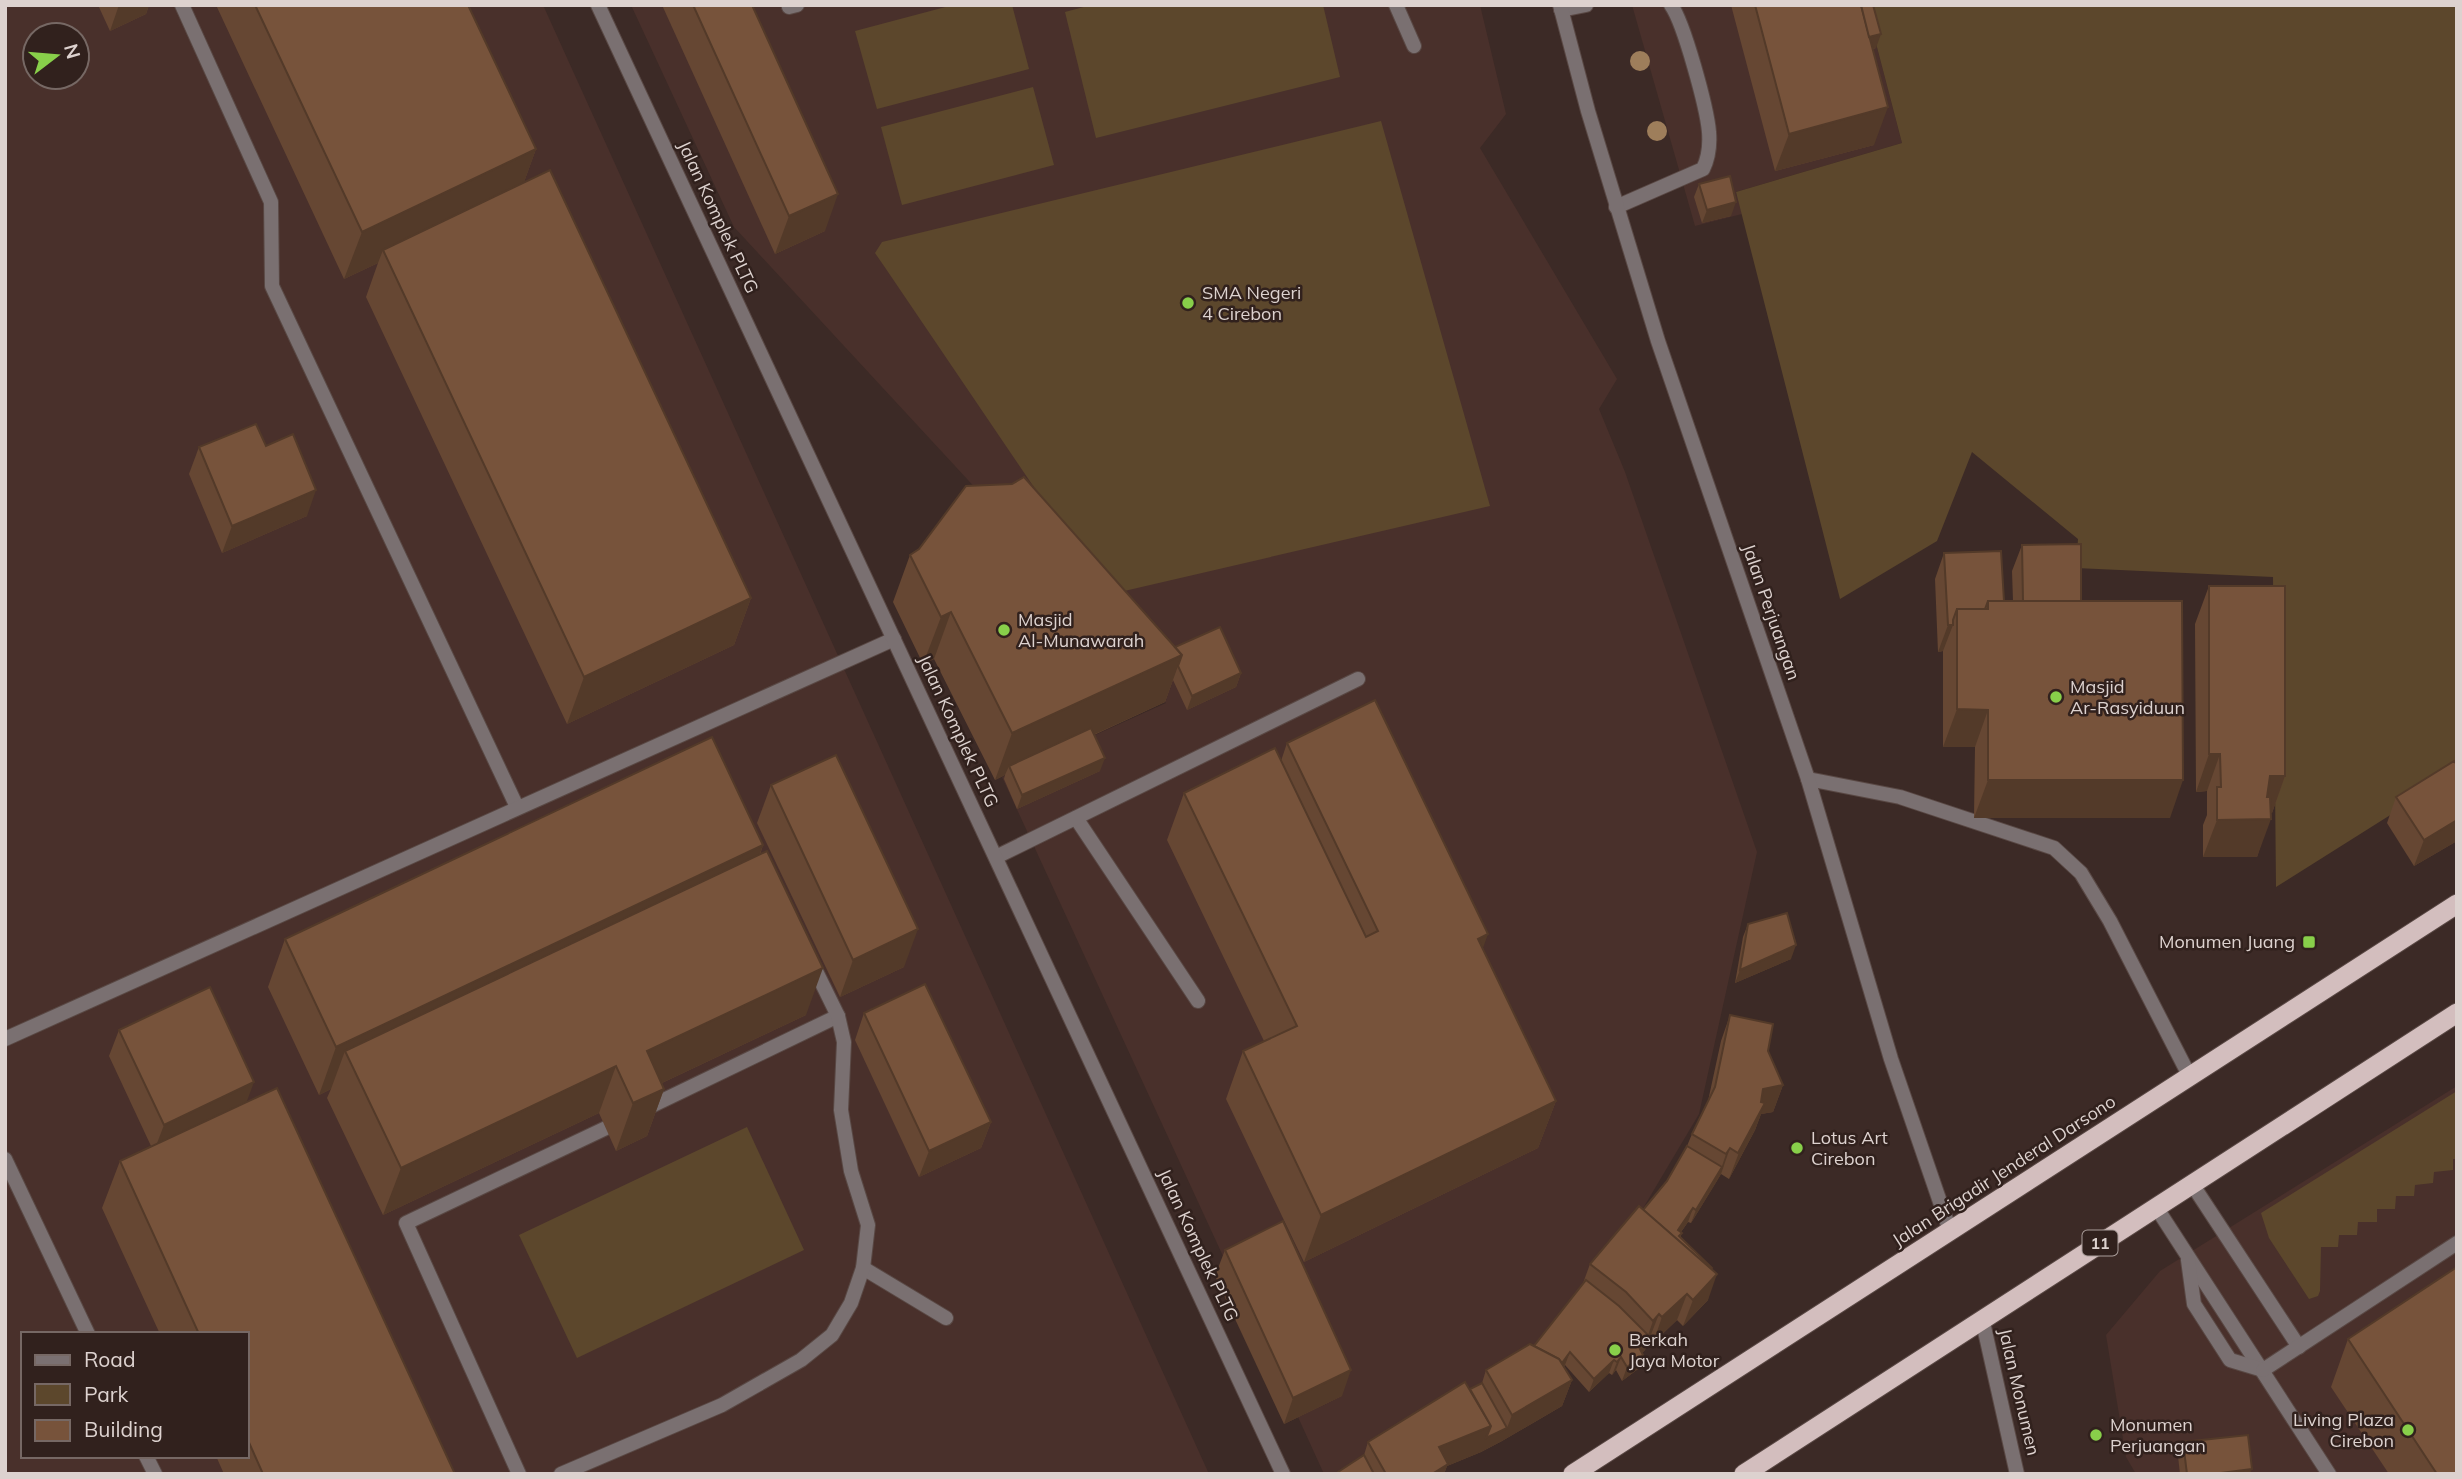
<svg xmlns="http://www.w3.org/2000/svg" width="2462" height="1479" font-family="Mulish,sans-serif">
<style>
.built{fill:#49302b;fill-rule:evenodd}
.green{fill:#5c472c}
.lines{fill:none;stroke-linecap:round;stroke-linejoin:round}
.service-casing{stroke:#594844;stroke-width:16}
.minor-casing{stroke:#594844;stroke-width:16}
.tertiary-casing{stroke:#594844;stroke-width:16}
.trunk-casing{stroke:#594844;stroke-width:21}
.service{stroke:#7a7071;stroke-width:14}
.minor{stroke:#7a7071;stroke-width:14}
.tertiary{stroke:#7a7071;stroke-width:14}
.trunk{stroke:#d3bebe;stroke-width:19}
.tree{fill:#9e7e5b}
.wall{fill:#664733}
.shaded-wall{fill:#533a29}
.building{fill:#77533b;stroke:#533a29;stroke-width:2}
.poi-dot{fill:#88cf4a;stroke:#31211d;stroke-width:2.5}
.labels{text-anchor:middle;stroke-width:5;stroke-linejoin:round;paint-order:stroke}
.shield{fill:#31211d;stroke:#a99d9a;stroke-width:2}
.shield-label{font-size:16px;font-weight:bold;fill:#ddd2cf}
.street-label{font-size:18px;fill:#ddd2cf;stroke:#31211d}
.poi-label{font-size:18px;fill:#ddd2cf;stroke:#31211d;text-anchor:start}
</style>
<rect width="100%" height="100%" fill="#3c2a26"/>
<g class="built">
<path d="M5 5H543L1209 1474H5ZM35 35H77V77H35ZM23 1334H247V1456H23Z"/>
<polygon points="631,5 1480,5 1506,114 1480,148 1617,379 1599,409 1625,472 1757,852 1699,1114 1642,1210 1516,1368 1349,1474 1324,1474 1298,1417 1342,1396 1273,1248 1229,1269 1002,777 1166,703 1124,654 1128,653 734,227"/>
<polygon points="1632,5 1866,5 1902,143 1736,192 1742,214 1695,226"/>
<polygon points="2457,1086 2457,1474 2136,1474 2126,1457 2106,1335 2160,1271"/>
</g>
<g class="green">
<polygon points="953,5 1012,5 1029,69 877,109 855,31"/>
<polygon points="1091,5 1323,5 1340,77 1096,138 1065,12"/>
<polygon points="1866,5 2457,5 2457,773 2276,887 2273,577 2076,568 2078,539 1972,452 1937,541 1840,599 1736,192 1902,143"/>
<polygon points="1033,87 1054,165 902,205 881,127"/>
<polygon points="1381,121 1490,506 1107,595 884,266 875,253 882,242"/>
<polygon points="2457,1091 2457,1159 2453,1159 2453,1170 2434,1172 2433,1183 2415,1185 2414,1196 2396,1196 2395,1209 2377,1209 2377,1222 2358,1222 2357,1235 2339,1235 2338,1247 2321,1247 2320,1291 2318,1296 2309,1299 2269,1238 2261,1213"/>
<polygon points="747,1127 804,1250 577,1358 519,1235"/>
</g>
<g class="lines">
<defs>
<g id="service">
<polyline points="182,5 271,202 272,286 517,807"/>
<polyline points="1396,5 1414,46"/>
<polyline points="789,7 797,5"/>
<polyline points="1561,10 1586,5"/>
<path d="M1616 207 1703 169C1709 157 1710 145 1709 132 1707 108 1684 23 1671 5"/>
<polyline points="1808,779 1900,797 2054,848 2081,873 2110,921 2190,1077"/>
<polyline points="1076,818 1198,1001"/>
<polyline points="996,857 1358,679"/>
<polyline points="5,1039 894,639"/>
<polyline points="643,1110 838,1016"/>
<polyline points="5,1159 88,1334"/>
<polyline points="2192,1184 2299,1347"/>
<polyline points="2156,1207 2329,1474"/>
<polyline points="2188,1260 2194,1304 2230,1360 2263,1370"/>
<polyline points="863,1268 946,1318"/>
<polyline points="2263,1370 2457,1243"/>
<polyline points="146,1456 155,1474"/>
<polyline points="519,1474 406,1223 606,1128"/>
<polyline points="561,1474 722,1405 801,1360 832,1335 851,1303 863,1268 868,1225 851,1171 841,1110 844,1042 838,1016 811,961"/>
</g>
<g id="minor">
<polyline points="598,5 1283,1474"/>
<polyline points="1982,1318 2017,1474"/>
</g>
<polyline id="tertiary" points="1560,5 1588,111 1658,341 1808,779 1891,1059 1950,1231"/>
<g id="trunk">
<polyline points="1573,1474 2457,904"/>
<polyline points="1744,1474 2457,1013"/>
</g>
</defs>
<use href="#service" class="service-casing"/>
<use href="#minor" class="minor-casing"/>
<use href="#tertiary" class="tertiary-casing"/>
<use href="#trunk" class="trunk-casing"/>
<use href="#service" class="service"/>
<use href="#minor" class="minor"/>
<use href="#tertiary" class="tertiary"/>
<use href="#trunk" class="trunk"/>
</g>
<g class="tree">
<circle cx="1640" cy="61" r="10"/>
<circle cx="1657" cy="131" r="10"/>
</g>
<g class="wall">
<polygon points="98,5 149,5 146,14 110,31"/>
<polygon points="216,5 468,5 536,149 524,182 751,598 734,645 567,724 366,297 378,263 344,279"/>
<polygon points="662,5 752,5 825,231 775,254"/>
<polygon points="1731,5 1873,5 1876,48 1873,49 1874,145 1775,171"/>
<polygon points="1699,184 1731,216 1702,223 1694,197"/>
<polygon points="266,446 307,516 222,553 189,474 199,447"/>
<polygon points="2022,545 2081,601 2170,818 1974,818 1975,747 1943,747 1943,651 1938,652 1935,579 1944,553 2004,601 2013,601 2012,571"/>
<polygon points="910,555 1175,647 1241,673 1236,687 1187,710 1173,680 1165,702 1094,735 1100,771 1017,809 1004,779 1005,775 995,780 934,659 923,664 893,602"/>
<polygon points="2209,586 2285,776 2272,813 2271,813 2257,857 2203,857 2203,825 2207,815 2207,791 2196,792 2195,624"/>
<polygon points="1287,743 1482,949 1556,1101 1538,1148 1304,1262 1226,1099 1243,1051 1264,1041 1167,840 1184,793 1281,761"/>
<polygon points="2457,765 2457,841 2414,866 2387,823 2396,797"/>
<polygon points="771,785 904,967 840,997 757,823"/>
<polygon points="763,845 760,855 806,1015 662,1083 664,1089 647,1136 616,1151 599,1113 383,1215 327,1098 331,1089 319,1095 268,987 285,939"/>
<polygon points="1748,924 1791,959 1735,983 1743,937"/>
<polygon points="864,1013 991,1122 981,1148 919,1177 855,1040"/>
<polygon points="1730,1015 1768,1051 1783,1085 1773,1112 1761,1114 1755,1130 1729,1179 1721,1174 1691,1223 1688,1222 1681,1232 1681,1237 1711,1269 1708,1300 1683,1326 1677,1320 1653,1343 1649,1340 1645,1350 1642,1353 1638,1369 1622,1381 1616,1370 1612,1375 1609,1373 1589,1392 1565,1365 1564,1367 1572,1380 1562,1406 1502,1441 1481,1452 1447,1466 1444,1474 1337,1474 1338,1472 1364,1455 1368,1442 1482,1383 1486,1370 1534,1346 1582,1286 1590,1264 1643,1210 1667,1181 1687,1146 1692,1134 1708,1101 1721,1041"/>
<polygon points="119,1030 247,1102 455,1474 224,1474 216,1456 247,1456 247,1334 160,1334 102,1208 120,1161 151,1146 109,1056"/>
<polygon points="1225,1250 1342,1396 1284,1424 1215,1276"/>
<polygon points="2348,1339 2457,1474 2389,1474 2331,1387"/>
<polygon points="2183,1442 2250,1474 2180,1474 2178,1456"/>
</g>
<g class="shaded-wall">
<polygon points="119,5 149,5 146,14 110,31"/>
<polygon points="1881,34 1876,48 1854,53 1859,40"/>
<polygon points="1888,107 1874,145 1775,171 1789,134"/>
<polygon points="536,149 519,196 383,250 378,263 344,279 362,232"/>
<polygon points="838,194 825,231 775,254 789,216"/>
<polygon points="1736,202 1731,216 1702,223 1707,210"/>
<polygon points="316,490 307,516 222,553 232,526"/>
<polygon points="751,598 734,645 567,724 584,677"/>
<polygon points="951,612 934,659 923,664 941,617"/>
<polygon points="1948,625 1953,625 1943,651 1938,652"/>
<polygon points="1182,655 1165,702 1012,772 1009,766 1005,775 995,780 1012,733"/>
<polygon points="1241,673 1236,687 1187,710 1192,696"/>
<polygon points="1957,709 1988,710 1975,747 1943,747"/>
<polygon points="2209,754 2220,754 2207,791 2196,792"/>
<polygon points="1105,758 1100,771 1017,809 1022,795"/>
<polygon points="2270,776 2285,776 2272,813 2257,813"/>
<polygon points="1988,780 2183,780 2170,818 1974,818"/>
<polygon points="2271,819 2257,857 2203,857 2217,820"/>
<polygon points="2457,820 2457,841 2414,866 2424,840"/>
<polygon points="763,845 746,892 345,1051 331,1089 319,1095 336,1047"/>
<polygon points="918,929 904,967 840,997 853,960"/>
<polygon points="1488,934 1471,981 1478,939"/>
<polygon points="1796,945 1791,959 1735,983 1740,970"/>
<polygon points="823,968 806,1015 630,1098 647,1051"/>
<polygon points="616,1066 599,1113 383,1215 401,1168"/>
<polygon points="254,1082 244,1109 154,1151 164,1125"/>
<polygon points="1783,1085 1773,1112 1761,1114 1755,1130 1729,1179 1763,1089"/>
<polygon points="664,1089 647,1136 616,1151 633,1103"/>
<polygon points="1556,1101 1538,1148 1304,1262 1321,1215"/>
<polygon points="991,1122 981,1148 919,1177 929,1151"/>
<polygon points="1730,1148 1721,1174 1717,1181 1726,1154"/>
<polygon points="1722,1167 1717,1181 1691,1223 1696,1210"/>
<polygon points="1693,1208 1688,1222 1673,1243 1678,1230"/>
<polygon points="1717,1274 1708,1300 1683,1326 1693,1300"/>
<polygon points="1687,1294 1677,1320 1653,1343 1662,1317"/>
<polygon points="1659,1314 1645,1350 1633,1359 1638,1345 1647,1338 1653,1321"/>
<polygon points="1570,1352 1565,1365 1550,1386 1555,1372"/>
<polygon points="1643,1355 1638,1369 1622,1381 1627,1367"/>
<polygon points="1621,1357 1616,1370 1612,1375 1617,1362"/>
<polygon points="1614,1360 1609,1373 1589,1392 1594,1379"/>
<polygon points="1351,1370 1342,1396 1284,1424 1293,1398"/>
<polygon points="1572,1380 1562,1406 1502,1441 1481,1452 1447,1466 1444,1474 1432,1474 1439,1447 1491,1426 1507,1428 1512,1415"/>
<polygon points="2252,1469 2250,1474 2213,1474"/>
</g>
<g class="building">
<polygon points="255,5 468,5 536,149 362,232"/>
<polygon points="693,5 752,5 838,194 789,216"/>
<polygon points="1755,5 1861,5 1888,107 1789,134"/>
<polygon points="1861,5 1873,5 1881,34 1869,37"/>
<polygon points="550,170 751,598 584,677 383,250"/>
<polygon points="1730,176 1736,202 1707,210 1699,184"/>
<polygon points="256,424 266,446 293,434 316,490 232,526 199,447"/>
<polygon points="1024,477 1182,655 1012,733 951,612 941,617 910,555 919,549 966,486 1012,484"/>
<polygon points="2081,544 2081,601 2023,601 2022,545"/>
<polygon points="2001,551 2004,601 1988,601 1985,609 1957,609 1953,620 1953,625 1948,625 1944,553"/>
<polygon points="2209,586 2285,586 2285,776 2270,776 2267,797 2270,797 2271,819 2217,820 2217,787 2221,787 2220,754 2209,754"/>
<polygon points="1988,601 2182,601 2183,780 1988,780 1988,710 1957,709 1957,609 1988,609"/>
<polygon points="1220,627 1241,673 1192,696 1178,666 1182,655 1175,647"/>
<polygon points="1375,700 1488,934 1478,939 1556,1101 1321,1215 1243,1051 1297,1026 1184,793 1275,748 1366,937 1378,931 1287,743"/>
<polygon points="1091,728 1105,758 1022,795 1009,766"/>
<polygon points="712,737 763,845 336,1047 285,939"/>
<polygon points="836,755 918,929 853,960 771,785"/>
<polygon points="2454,761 2457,765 2457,820 2424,840 2396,797"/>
<polygon points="767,851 823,968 647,1051 664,1089 633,1103 616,1066 401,1168 345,1051"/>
<polygon points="1787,913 1796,945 1740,970 1748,924"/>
<polygon points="925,984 991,1122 929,1151 864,1013"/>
<polygon points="210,987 254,1082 164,1125 119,1030"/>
<polygon points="1730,1015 1773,1024 1768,1051 1783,1085 1763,1089 1761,1102 1765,1103 1738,1153 1730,1148 1726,1154 1692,1134 1715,1087"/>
<polygon points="277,1088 455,1474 263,1474 247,1438 247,1334 199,1334 120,1161"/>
<polygon points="1687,1146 1722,1167 1696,1210 1693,1208 1678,1230 1682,1233 1679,1236 1712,1268 1711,1269 1643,1210 1667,1181"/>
<polygon points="1639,1206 1717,1274 1693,1300 1687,1294 1662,1317 1659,1314 1653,1321 1626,1292 1590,1264"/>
<polygon points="1283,1221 1351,1370 1293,1398 1225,1250"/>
<polygon points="2457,1267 2457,1474 2437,1474 2348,1339"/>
<polygon points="1586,1280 1619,1306 1650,1337 1638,1345 1643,1355 1627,1367 1621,1357 1617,1362 1614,1360 1594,1379 1570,1352 1562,1363 1559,1359 1534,1346"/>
<polygon points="1530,1344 1559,1359 1572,1380 1512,1415 1486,1370"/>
<polygon points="1465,1382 1491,1426 1439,1447 1448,1464 1432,1474 1386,1474 1368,1442"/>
<polygon points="1482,1383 1507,1428 1486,1438 1491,1426 1470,1389"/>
<polygon points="2248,1435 2252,1469 2213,1474 2187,1474 2183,1442"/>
<polygon points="1364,1455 1374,1474 1339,1474 1338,1472"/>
</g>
<g class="poi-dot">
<circle cx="1188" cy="303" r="7"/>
<circle cx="1004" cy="630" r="7"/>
<circle cx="2056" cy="697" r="7"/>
<rect x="2302" y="935" width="14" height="14" rx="3.5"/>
<circle cx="1797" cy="1148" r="7"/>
<circle cx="1615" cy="1350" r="7"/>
<circle cx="2408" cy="1430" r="7"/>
<circle cx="2096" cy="1435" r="7"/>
</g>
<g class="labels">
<rect class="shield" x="2082.5" y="1230.5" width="35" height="25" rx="5"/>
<g class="shield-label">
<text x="2100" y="1249">11</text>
</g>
<g class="street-label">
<text transform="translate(718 217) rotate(65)" y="6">Jalan Komplek PLTG</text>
<text transform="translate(1771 612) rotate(71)" y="6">Jalan Perjuangan</text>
<text transform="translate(958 731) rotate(65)" y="6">Jalan Komplek PLTG</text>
<text transform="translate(2004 1171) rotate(-33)" y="6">Jalan Brigadir Jenderal Darsono</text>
<text transform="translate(1198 1245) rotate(65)" y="6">Jalan Komplek PLTG</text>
<text transform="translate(2019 1392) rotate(77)" y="6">Jalan Monumen</text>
</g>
<g class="poi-label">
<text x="1202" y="299">SMA Negeri<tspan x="1202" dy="21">4 Cirebon</tspan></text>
<text x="1018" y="626">Masjid<tspan x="1018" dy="21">Al-Munawarah</tspan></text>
<text x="2070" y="693">Masjid<tspan x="2070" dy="21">Ar-Rasyiduun</tspan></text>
<text x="2295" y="948" text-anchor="end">Monumen Juang</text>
<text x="1811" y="1144">Lotus Art<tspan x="1811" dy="21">Cirebon</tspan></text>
<text x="1629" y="1346">Berkah<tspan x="1629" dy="21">Jaya Motor</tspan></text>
<text x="2394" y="1426" text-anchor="end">Living Plaza<tspan x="2394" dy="21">Cirebon</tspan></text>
<text x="2110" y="1431">Monumen<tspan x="2110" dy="21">Perjuangan</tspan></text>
</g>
</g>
<rect width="2462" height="1479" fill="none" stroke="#ddd2cf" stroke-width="14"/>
<rect x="21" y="1332" width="228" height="126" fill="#31211d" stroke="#766864" stroke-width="2"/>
<rect x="35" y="1355" width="35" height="10" fill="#7a7071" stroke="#766864" stroke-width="2"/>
<text x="84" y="1367" font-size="21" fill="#ddd2cf">Road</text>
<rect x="35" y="1384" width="35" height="21" fill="#5c472c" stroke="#766864" stroke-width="2"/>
<text x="84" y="1402" font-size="21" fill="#ddd2cf">Park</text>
<rect x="35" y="1420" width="35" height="21" fill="#77533b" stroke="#766864" stroke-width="2"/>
<text x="84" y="1437" font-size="21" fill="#ddd2cf">Building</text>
<g transform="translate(56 56) rotate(74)"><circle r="33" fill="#31211d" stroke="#766864" stroke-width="2"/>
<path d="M0-5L12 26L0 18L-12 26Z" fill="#88cf4a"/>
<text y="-10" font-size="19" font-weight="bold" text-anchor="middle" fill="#ddd2cf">N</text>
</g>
</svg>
